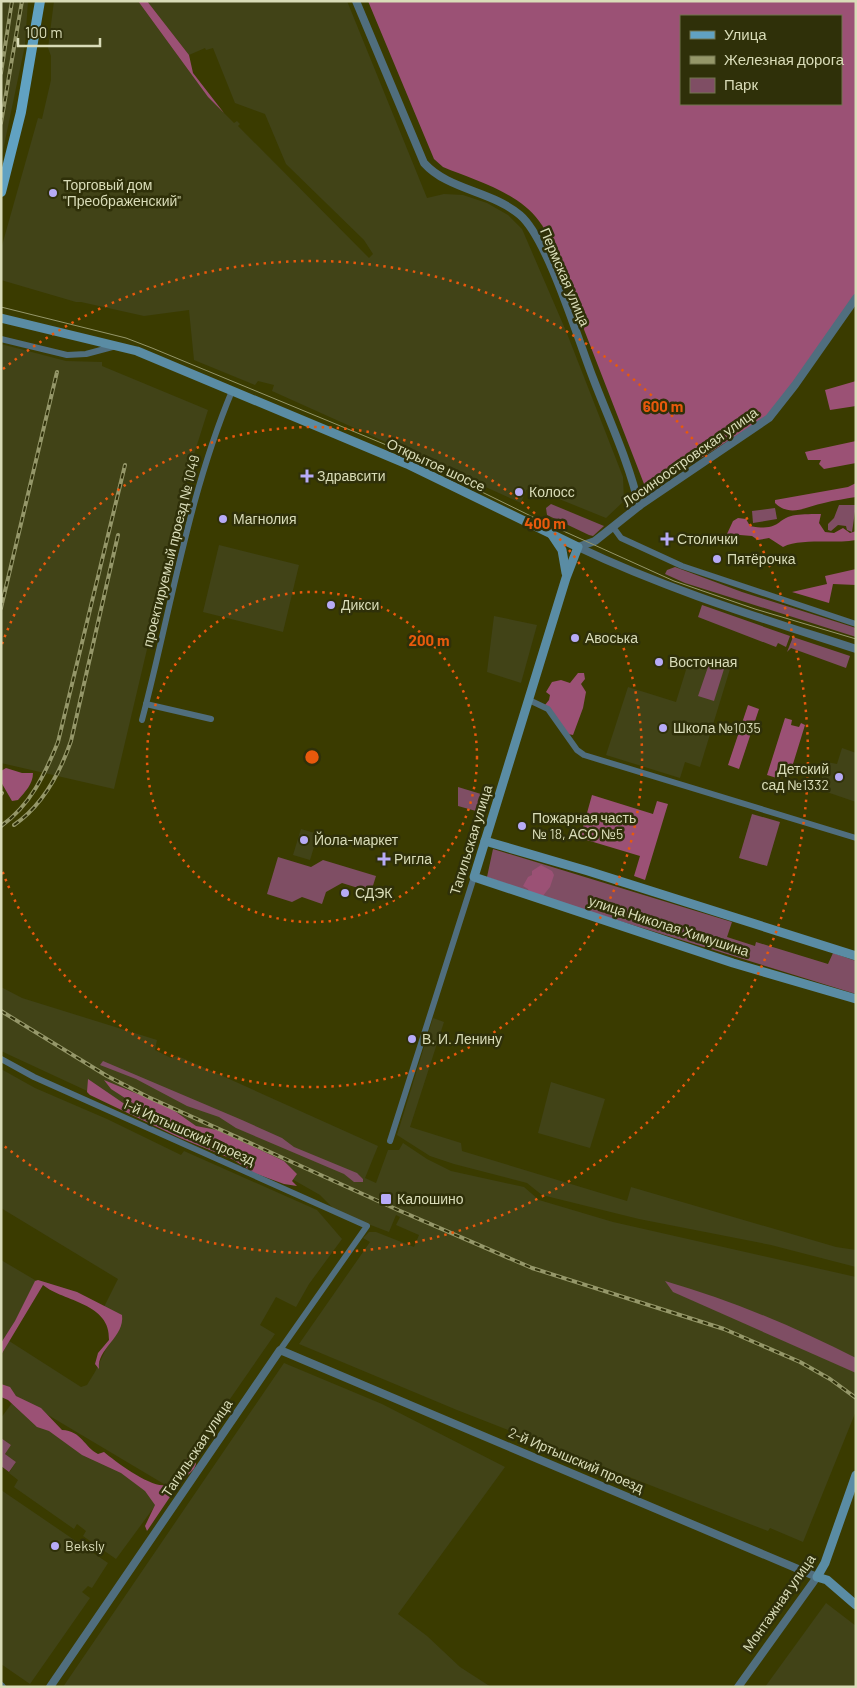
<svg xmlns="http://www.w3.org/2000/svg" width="857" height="1688" font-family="Barlow,sans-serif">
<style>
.built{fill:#414317}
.green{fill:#7f4e64}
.forest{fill:#9b5175;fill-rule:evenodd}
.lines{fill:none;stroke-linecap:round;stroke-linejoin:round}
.minor{stroke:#506e7e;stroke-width:6}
.tertiary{stroke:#506e7e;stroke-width:8}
.secondary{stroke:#5a8ca4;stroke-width:9}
.primary{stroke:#61a2c2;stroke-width:10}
.tram{stroke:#959769;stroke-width:1}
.rail-casing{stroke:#959769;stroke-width:4}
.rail{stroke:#2f3009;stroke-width:2;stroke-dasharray:5.5;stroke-linecap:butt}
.ring{fill:none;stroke:#e8590c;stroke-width:2.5;stroke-dasharray:2.5 5}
.poi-dot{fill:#b7abf7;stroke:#2f3009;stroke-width:2}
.labels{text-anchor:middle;stroke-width:5;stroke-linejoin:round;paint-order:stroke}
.poi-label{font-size:14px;fill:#d9dcb8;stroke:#2f3009;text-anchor:start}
.street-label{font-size:14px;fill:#d9dcb8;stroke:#2f3009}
.centre{fill:#e8590c;stroke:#2f3009;stroke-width:2.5}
.ring-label{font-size:15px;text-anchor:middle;font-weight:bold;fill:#e8590c;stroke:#2f3009;stroke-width:5;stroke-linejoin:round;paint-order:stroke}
</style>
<rect width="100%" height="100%" fill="#3a3b00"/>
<g class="built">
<polygon points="2,1 28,1 25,45 1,160"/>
<polygon points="54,1 138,1 208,97 234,123 237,121 240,124 238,126 369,258 373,254 364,240 286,164 265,114 235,103 213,48 206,50 205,48 189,55 147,1 347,1 427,198 444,194 463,195 487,203 508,215 522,229 566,331 623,477 624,501 606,518 532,488 526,490 521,503 272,391 274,385 258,381 255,385 194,360 189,310 144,316 81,302 76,302 1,280 1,249 38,118 42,119 51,80 51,56 48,48"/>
<polygon points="1,344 66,361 102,362 102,366 208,410 190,467 114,789 1,763"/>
<polygon points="219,545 299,565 283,632 203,612"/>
<polygon points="494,616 537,625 521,683 487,672"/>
<polygon points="690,657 730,669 700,767 685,762 680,778 606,755 628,687 676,702"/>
<polygon points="842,748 856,753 856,802 818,789 827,762 837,764"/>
<polygon points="301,829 318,834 310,860 293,855"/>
<polygon points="1,987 22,998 157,1040 155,1050 171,1058 178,1056 378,1146 365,1178 376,1183 388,1150 399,1150 403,1143 427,1159 451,1171 524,1187 539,1200 613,1222 856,1277 856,1411 803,1542 770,1528 768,1531 742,1521 457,1410 299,1344 370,1242 363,1238 369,1232 376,1232 414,1247 419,1235 396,1225 400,1217 396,1215 389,1232 368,1224 334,1209 320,1195 285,1175 277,1179 1,1051"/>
<polygon points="433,1018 444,1022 410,1127 461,1143 462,1151 627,1201 631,1187 836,1247 856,1250 856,1267 771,1245 639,1219 542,1195 527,1183 454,1164 430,1156 397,1135"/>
<polygon points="1,1069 35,1088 107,1119 181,1155 184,1151 317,1210 342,1239 309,1284 296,1307 276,1297 260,1325 275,1334 169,1487 1,1387 1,1260 40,1283 6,1339 81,1387 87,1385 95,1372 118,1324 100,1315 118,1279 1,1208"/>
<polygon points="551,1082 605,1099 590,1148 538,1133"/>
<polygon points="284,1363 382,1404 505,1467 398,1614 427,1636 460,1667 491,1687 63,1687"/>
<polygon points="12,1403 163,1495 116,1559 83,1536 86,1531 77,1524 74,1529 14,1487 18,1480 9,1473 16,1462 5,1454 11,1445 1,1438 1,1418"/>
<polygon points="1,1490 108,1563 92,1588 88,1586 82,1592 90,1598 30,1684 1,1664"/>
<polygon points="826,1603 856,1626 856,1687 765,1687"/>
</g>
<g class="green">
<polygon points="551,504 604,526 593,536 589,535 547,515 546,508"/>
<polygon points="839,505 856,505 852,532 847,530 846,526 838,525 831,531 828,530 828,524 834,518"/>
<polygon points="775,508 777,519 753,523 752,511"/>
<polygon points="675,567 742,592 856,628 856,637 685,583 665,574 667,570"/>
<polygon points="702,605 790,636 786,647 778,643 776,647 698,617"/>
<polygon points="793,637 850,656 846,668 791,648 787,652"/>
<polygon points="709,664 724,669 714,701 698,696"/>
<polygon points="458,787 481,794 483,798 480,810 476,811 458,806"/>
<polygon points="752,814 780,822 767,866 739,858"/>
<polygon points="493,849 732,922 727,937 755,946 756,942 828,964 833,953 856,961 856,994 542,897 487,877"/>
<polygon points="278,857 311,867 323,860 376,876 371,892 342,883 326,892 322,904 302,897 292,902 267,894"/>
<polygon points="103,1061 242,1120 282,1138 294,1147 357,1173 363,1179 363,1182 354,1182 344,1174 236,1128 219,1117 187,1106 136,1079 100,1065"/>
<path d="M665 1281C731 1300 795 1327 856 1358V1373L673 1292Z"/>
<polygon points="1,1438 11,1445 5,1454 16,1462 9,1472 1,1466"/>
</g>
<g class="forest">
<polygon points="138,1 147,1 189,55 193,73 224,113 208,97"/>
<path d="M368 1H856V296L769 415 650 490 646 489 550 242C547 235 544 227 539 221 518 192 474 180 443 167L434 159ZM681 16H841V104H681Z"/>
<polygon points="856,381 856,406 830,410 825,390"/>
<polygon points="856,441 856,463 824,469 819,464 821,460 808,460 805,452"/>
<path d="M856 483V497C845 499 835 500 824 503 808 506 790 518 775 503V500L848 487Z"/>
<path d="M821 514 819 523 825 532 834 533 843 528 850 533 856 531V540C834 544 801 538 783 547L769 538 758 540 752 536 740 535 728 536 727 534 733 521 738 518 746 519 750 526C782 532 775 518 796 515 803 514 813 514 821 514Z"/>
<polygon points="856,569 856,585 833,584 829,603 792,592 827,584 825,576"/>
<polygon points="578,673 584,673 585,679 581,684 586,692 583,708 573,735 568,734 545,705 549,700 550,695 546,692 552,682 561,680 570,683"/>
<polygon points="748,705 759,709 739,769 728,765"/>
<polygon points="785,718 792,720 791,725 799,727 801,723 805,725 789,777 782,775 780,779 767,775"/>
<path d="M6 768 22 773H33C33 784 25 792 18 800L12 801 1 782V771Z"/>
<polygon points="592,795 653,814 657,801 668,804 645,880 634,876 640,856 580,838"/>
<polygon points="541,865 552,871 554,875 550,887 542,897 529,892 528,889 523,886 528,877 532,875 532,871"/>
<polygon points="88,1079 129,1107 142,1115 156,1118 111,1089 104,1080 169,1107 196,1126 217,1130 284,1161 297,1174 292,1181 297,1186 284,1184 254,1173 232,1159 180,1138 90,1095 87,1092"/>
<path d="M38 1280 77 1292 122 1315C125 1337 96 1349 99 1369L95 1364 98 1353 109 1340C111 1303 64 1302 43 1285L1 1355V1343L15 1321 35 1281Z"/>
<path d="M1 1384 10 1387 16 1396 41 1408 62 1430C82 1431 84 1447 98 1454L104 1452C116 1462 151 1488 165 1485 176 1482 183 1466 188 1458L193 1459 196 1464 194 1469 178 1485 147 1531 145 1526 155 1505 145 1491 121 1473 82 1455 49 1431 37 1427 8 1400 1 1397Z"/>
</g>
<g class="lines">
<g class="minor">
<polyline points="1,339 67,355 86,354 116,346"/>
<polyline points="613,527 621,538 682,566 856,624"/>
<polyline points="529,700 548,709 577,750 584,755 856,838"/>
<polyline points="146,704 211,719"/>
<path d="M142 720C171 610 188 496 232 391"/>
<polyline points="1,1059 34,1077 367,1226 280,1350"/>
<polyline points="390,1141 474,877"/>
</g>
<g class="tertiary">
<path d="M356 1 424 163C448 190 492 191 520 215 548 239 578 340 593 378 609 420 629 462 639 506"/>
<polyline points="578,547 595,541 639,506 769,418 795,385 856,298"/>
<path d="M578 547C668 590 761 618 856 649"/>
<polyline points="1,1686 2,1687"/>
<polyline points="50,1687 280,1350 817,1577 738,1687"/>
</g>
<g class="secondary">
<polyline points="1,318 137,351 407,464 578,547 566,578 474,877 733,963 856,999"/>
<polyline points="552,535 562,550 566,573"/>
<polyline points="485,841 588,871 856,956"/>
<polyline points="856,1475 825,1563 817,1577 827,1580 856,1605"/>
</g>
<polyline class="primary" points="1,192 21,112 40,1"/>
<polyline class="tram" points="1,307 126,338 152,348 384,444 539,520 674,581 755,609 856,639"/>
<defs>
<g id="rail">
<polyline points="1,73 12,1"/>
<polyline points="1,123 22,1"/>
<polyline points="1,608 57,372"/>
<polyline points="1,794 2,793"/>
<path d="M14 825C43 805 60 773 71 741L118 535"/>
<path d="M1 826C30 806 45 774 58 742L125 465"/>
<polyline points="1,1011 107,1076 148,1097 398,1210 532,1268 724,1329 800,1362 830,1379 856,1398"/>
</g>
</defs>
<use href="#rail" class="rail-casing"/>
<use href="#rail" class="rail"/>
</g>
<g class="ring">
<circle cx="312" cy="757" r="165"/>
<path d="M2 644A330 330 0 1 1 2 870"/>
<path d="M3 369A496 496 0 1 1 3 1145"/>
</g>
<g class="poi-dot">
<circle cx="53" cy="193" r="5"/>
<path d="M304.5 468.5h5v5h5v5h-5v5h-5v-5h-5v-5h5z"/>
<circle cx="519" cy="492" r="5"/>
<circle cx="223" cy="519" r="5"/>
<path d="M664.5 531.5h5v5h5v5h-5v5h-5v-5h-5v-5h5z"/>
<circle cx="717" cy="559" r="5"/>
<circle cx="331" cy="605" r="5"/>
<circle cx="575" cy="638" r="5"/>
<circle cx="659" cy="662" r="5"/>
<circle cx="663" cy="728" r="5"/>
<circle cx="839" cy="777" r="5"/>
<circle cx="522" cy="826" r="5"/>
<circle cx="304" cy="840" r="5"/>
<path d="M381.5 851.5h5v5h5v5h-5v5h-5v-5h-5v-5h5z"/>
<circle cx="345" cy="893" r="5"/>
<circle cx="412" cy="1039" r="5"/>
<rect x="380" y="1193" width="12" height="12" rx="2.5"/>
<circle cx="55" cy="1546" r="5"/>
</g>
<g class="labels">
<g class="poi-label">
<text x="63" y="190">Торговый дом<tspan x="63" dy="16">"Преображенский"</tspan></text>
<text x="317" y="481">Здравсити</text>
<text x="529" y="497">Колосс</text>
<text x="233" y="524">Магнолия</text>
<text x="677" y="544">Столички</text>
<text x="727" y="564">Пятёрочка</text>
<text x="341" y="610">Дикси</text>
<text x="585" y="643">Авоська</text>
<text x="669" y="667">Восточная</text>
<text x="673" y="733">Школа №1035</text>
<text x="829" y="774" text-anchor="end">Детский<tspan x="829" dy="16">сад №1332</tspan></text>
<text x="532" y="823">Пожарная часть<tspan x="532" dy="16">№ 18, АСО №5</tspan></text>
<text x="314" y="845">Йола-маркет</text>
<text x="394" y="864">Ригла</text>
<text x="355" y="898">СДЭК</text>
<text x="422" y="1044">В. И. Ленину</text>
<text x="397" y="1204">Калошино</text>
<text x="65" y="1551">Beksly</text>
</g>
<g class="street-label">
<text transform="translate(565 277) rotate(67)" y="5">Пермская улица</text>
<text transform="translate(690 457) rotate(-35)" y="5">Лосиноостровская улица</text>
<text transform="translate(436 465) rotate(25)" y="5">Открытое шоссе</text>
<text transform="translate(171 551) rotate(-76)" y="5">проектируемый проезд № 1049</text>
<text transform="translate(471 840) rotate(-73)" y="5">Тагильская улица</text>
<text transform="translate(669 926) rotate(18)" y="5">улица Николая Химушина</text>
<text transform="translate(189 1132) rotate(24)" y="5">1-й Иртышский проезд</text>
<text transform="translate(197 1448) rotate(-56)" y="5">Тагильская улица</text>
<text transform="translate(576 1460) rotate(23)" y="5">2-й Иртышский проезд</text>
<text transform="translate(779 1603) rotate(-55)" y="5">Монтажная улица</text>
</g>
</g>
<circle cx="312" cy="757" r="8" class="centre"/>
<g class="ring-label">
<text x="663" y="412">600 m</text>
<text x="545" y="529">400 m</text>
<text x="429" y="646">200 m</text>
</g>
<rect width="857" height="1688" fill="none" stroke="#d9dcb8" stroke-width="5"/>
<rect x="680" y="15" width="162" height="90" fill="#2f3009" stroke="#73754f"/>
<rect x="690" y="31" width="25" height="8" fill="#61a2c2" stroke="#73754f"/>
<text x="724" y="40" font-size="15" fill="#d9dcb8">Улица</text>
<rect x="690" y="56" width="25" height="8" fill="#959769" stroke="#73754f"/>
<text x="724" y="65" font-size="15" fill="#d9dcb8">Железная дорога</text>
<rect x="690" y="78" width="25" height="15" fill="#7f4e64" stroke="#73754f"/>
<text x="724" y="90" font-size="15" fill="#d9dcb8">Парк</text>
<path d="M18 38v8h82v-8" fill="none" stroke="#d9dcb8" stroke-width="2.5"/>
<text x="25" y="38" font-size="15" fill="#d9dcb8" stroke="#2f3009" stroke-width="4" paint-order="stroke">100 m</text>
</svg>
